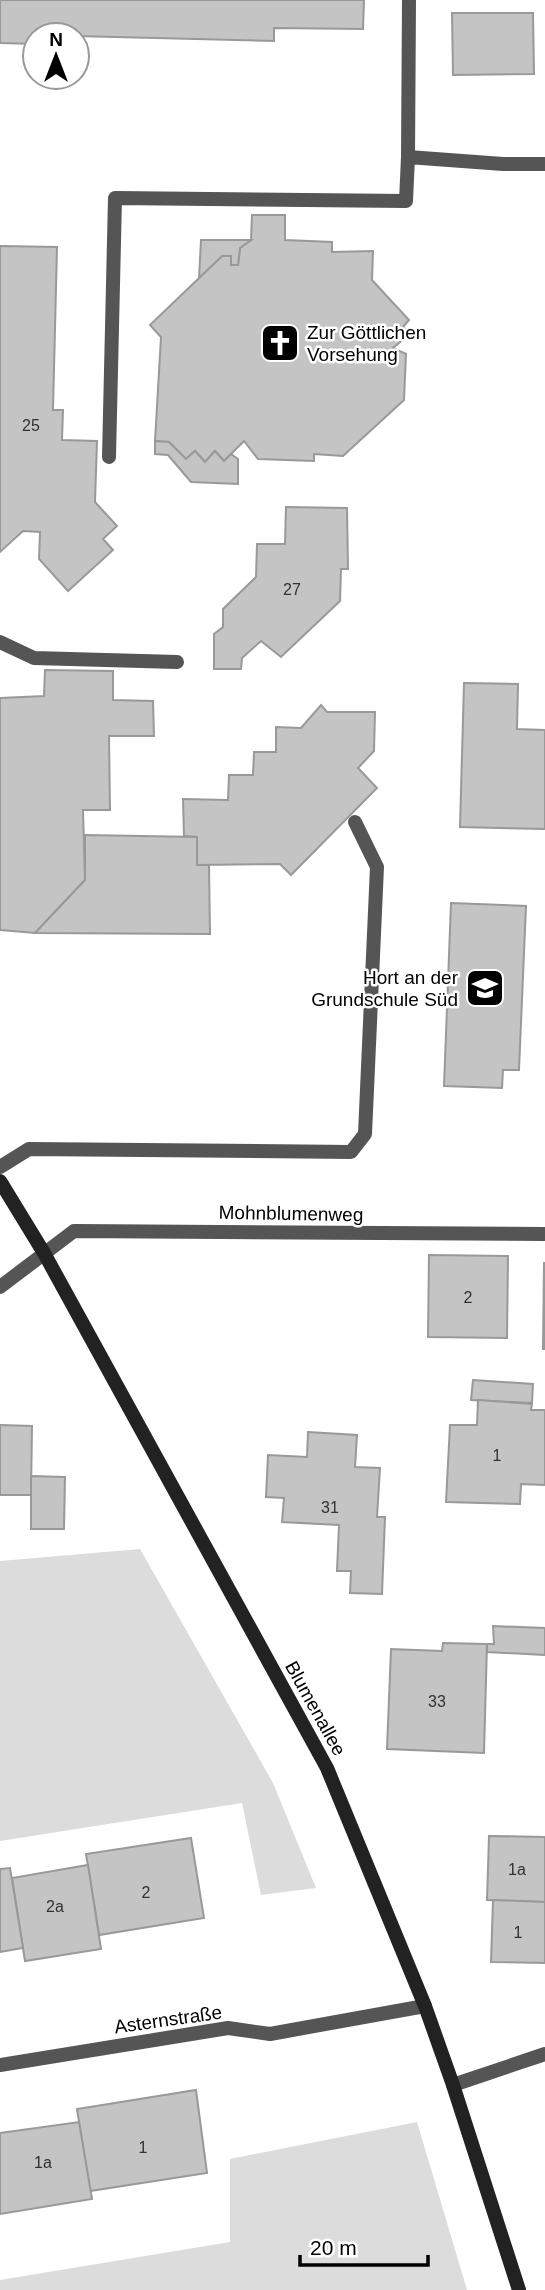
<svg xmlns="http://www.w3.org/2000/svg" width="545" height="2290" font-family="Helvetica,sans-serif">
<style>
.green{fill:#dcdcdc}
.building{fill:#c4c4c4;stroke:#999;stroke-width:2}
.lines{fill:none;stroke-linecap:round;stroke-linejoin:round}
.lane{stroke:#555;stroke-width:14}
.street{stroke:#555;stroke-width:14}
.secondary{stroke:#222;stroke-width:14}
.labels{text-anchor:middle;stroke-width:5;stroke-linejoin:round;paint-order:stroke}
.number-label{font-size:16px;fill:#313131}
.poi-label{font-size:19px;fill:#000;stroke:#fff;text-anchor:start}
.street-label{font-size:19px;fill:#000;stroke:#fff}
</style>
<rect width="100%" height="100%" fill="#fff"/>
<g class="green">
<polygon points="140,1549 273,1783 316,1888 261,1895 242,1803 0,1841 0,1561"/>
<polygon points="417,2122 467,2290 0,2290 0,2280 230,2242 230,2159"/>
</g>
<g class="building">
<polygon points="0,0 364,0 363,29 274,28 274,41 35,35 35,44 0,43"/>
<polygon points="452,13 533,13 534,74 453,75"/>
<polygon points="252,215 285,215 285,240 332,242 332,252 373,251 372,280 409,320 403,327 410,334 393,348 406,354 404,400 343,456 314,454 314,461 258,459 244,441 224,461 215,451 205,462 195,451 186,459 169,442 155,441 161,337 150,325 222,256 231,256 231,265 238,265 240,248 251,240"/>
<polygon points="201,240 251,240 240,248 238,265 231,265 231,256 222,256 199,278"/>
<polygon points="0,246 57,247 53,410 63,410 62,440 97,441 95,502 117,526 103,539 113,550 68,591 39,559 40,532 23,531 0,552"/>
<polygon points="155,441 169,442 186,459 195,451 205,462 215,451 224,461 231,454 238,459 238,484 191,482 168,455 155,454"/>
<polygon points="286,507 347,508 348,569 341,569 340,601 281,657 261,641 242,658 241,669 214,669 214,634 223,627 223,609 256,577 257,544 285,544"/>
<polygon points="45,670 113,671 113,700 153,701 154,736 109,736 110,810 83,810 85,880 35,933 0,930 0,698 44,696"/>
<polygon points="464,683 518,684 517,729 545,730 545,829 460,827"/>
<polygon points="321,705 327,712 375,712 374,751 358,768 377,788 291,875 280,864 197,865 197,837 184,836 183,799 228,800 229,775 253,775 254,752 276,752 276,727 301,728"/>
<polygon points="85,835 197,837 197,865 209,865 210,934 35,933 85,880"/>
<polygon points="451,903 526,906 519,1070 503,1070 502,1088 444,1086"/>
<polygon points="429,1255 508,1256 507,1338 428,1337"/>
<polygon points="544,1263 545,1263 545,1349 543,1349"/>
<polygon points="473,1380 533,1384 532,1403 471,1400"/>
<polygon points="478,1400 532,1404 531,1410 545,1410 545,1485 521,1484 520,1504 446,1502 450,1425 477,1425"/>
<polygon points="0,1425 32,1426 31,1495 0,1495"/>
<polygon points="308,1432 357,1435 355,1467 380,1468 377,1517 385,1517 382,1594 350,1593 351,1571 337,1571 339,1525 282,1522 284,1498 266,1497 268,1455 307,1457"/>
<polygon points="31,1476 65,1477 64,1529 31,1529"/>
<polygon points="493,1626 545,1628 545,1655 487,1652 487,1644 494,1644"/>
<polygon points="443,1643 487,1644 484,1753 387,1749 391,1649 442,1651"/>
<polygon points="489,1836 545,1837 545,1902 487,1900"/>
<polygon points="191,1838 204,1918 99,1935 86,1854"/>
<polygon points="88,1865 101,1949 25,1961 12,1878"/>
<polygon points="10,1868 23,1948 0,1952 0,1869"/>
<polygon points="493,1900 545,1902 545,1963 491,1962"/>
<polygon points="196,2090 207,2173 90,2191 77,2109"/>
<polygon points="79,2122 92,2199 0,2214 0,2133"/>
</g>
<g class="lines">
<g class="lane">
<polyline points="109,457 115,198 406,201 408,157 503,164 545,164"/>
<polyline points="0,642 34,658 177,662"/>
<polyline points="0,1167 29,1149 351,1152 365,1134 377,867 355,822"/>
</g>
<g class="street">
<polyline points="408,157 409,0"/>
<polyline points="0,1287 74,1231 545,1234"/>
<polyline points="0,2065 228,2028 270,2034 425,2006"/>
<polyline points="453,2085 545,2054"/>
</g>
<polyline class="secondary" points="0,1181 44,1253 327,1768 425,2006 453,2085 519,2290"/>
</g>
<defs>
<symbol id="church-square" viewBox="-11 -11 22 22"><rect x="-9" y="-9" width="18" height="18" rx="4" fill="#000" stroke="#fff"/><path d="M-1.2-6h2.4v3.5h3.3v2.4h-3.3V6h-2.4V-.1h-3.3v-2.4h3.3Z" fill="#fff"/></symbol>
<symbol id="school-square" viewBox="-11 -11 22 22"><rect x="-9" y="-9" width="18" height="18" rx="4" fill="#000" stroke="#fff"/><path d="M0-5L7-2L0 1L-7-2ZM-4 1L0 2.5L4 1V4Q0 6-4 4Z" fill="#fff"/></symbol>
</defs>
<g fill-rule="evenodd">
<use href="#church-square" x="258" y="321" width="44" height="44"/>
<use href="#school-square" x="463" y="966" width="44" height="44"/>
</g>
<g class="labels">
<g class="number-label">
<text x="31" y="431">25</text>
<text x="292" y="595">27</text>
<text x="468" y="1303">2</text>
<text x="497" y="1461">1</text>
<text x="330" y="1513">31</text>
<text x="437" y="1707">33</text>
<text x="517" y="1875">1a</text>
<text x="146" y="1898">2</text>
<text x="55" y="1912">2a</text>
<text x="518" y="1938">1</text>
<text x="143" y="2153">1</text>
<text x="43" y="2168">1a</text>
</g>
<g class="poi-label">
<text x="307" y="339">Zur Göttlichen<tspan x="307" dy="22">Vorsehung</tspan></text>
<text x="458" y="984" text-anchor="end">Hort an der<tspan x="458" dy="22">Grundschule Süd</tspan></text>
</g>
<g class="street-label">
<text transform="translate(291 1213) rotate(1)" y="7">Mohnblumenweg</text>
<text transform="translate(316 1708) rotate(61)" y="7">Blumenallee</text>
<text transform="translate(168 2019) rotate(-8)" y="7">Asternstraße</text>
</g>
</g>
<g transform="translate(56 56)"><circle r="33" fill="#ffffff" stroke="#999999" stroke-width="2"/>
<path d="M0-5L12 26L0 18L-12 26Z" fill="#000000"/>
<text y="-10" font-size="19" font-weight="bold" text-anchor="middle" fill="#000000">N</text>
</g>
<path d="M300 2255v10h128v-10" fill="none" stroke="#000000" stroke-width="3.5"/>
<text x="310" y="2255" font-size="21" fill="#000000" stroke="#ffffff" stroke-width="5" paint-order="stroke">20 m</text>
</svg>
